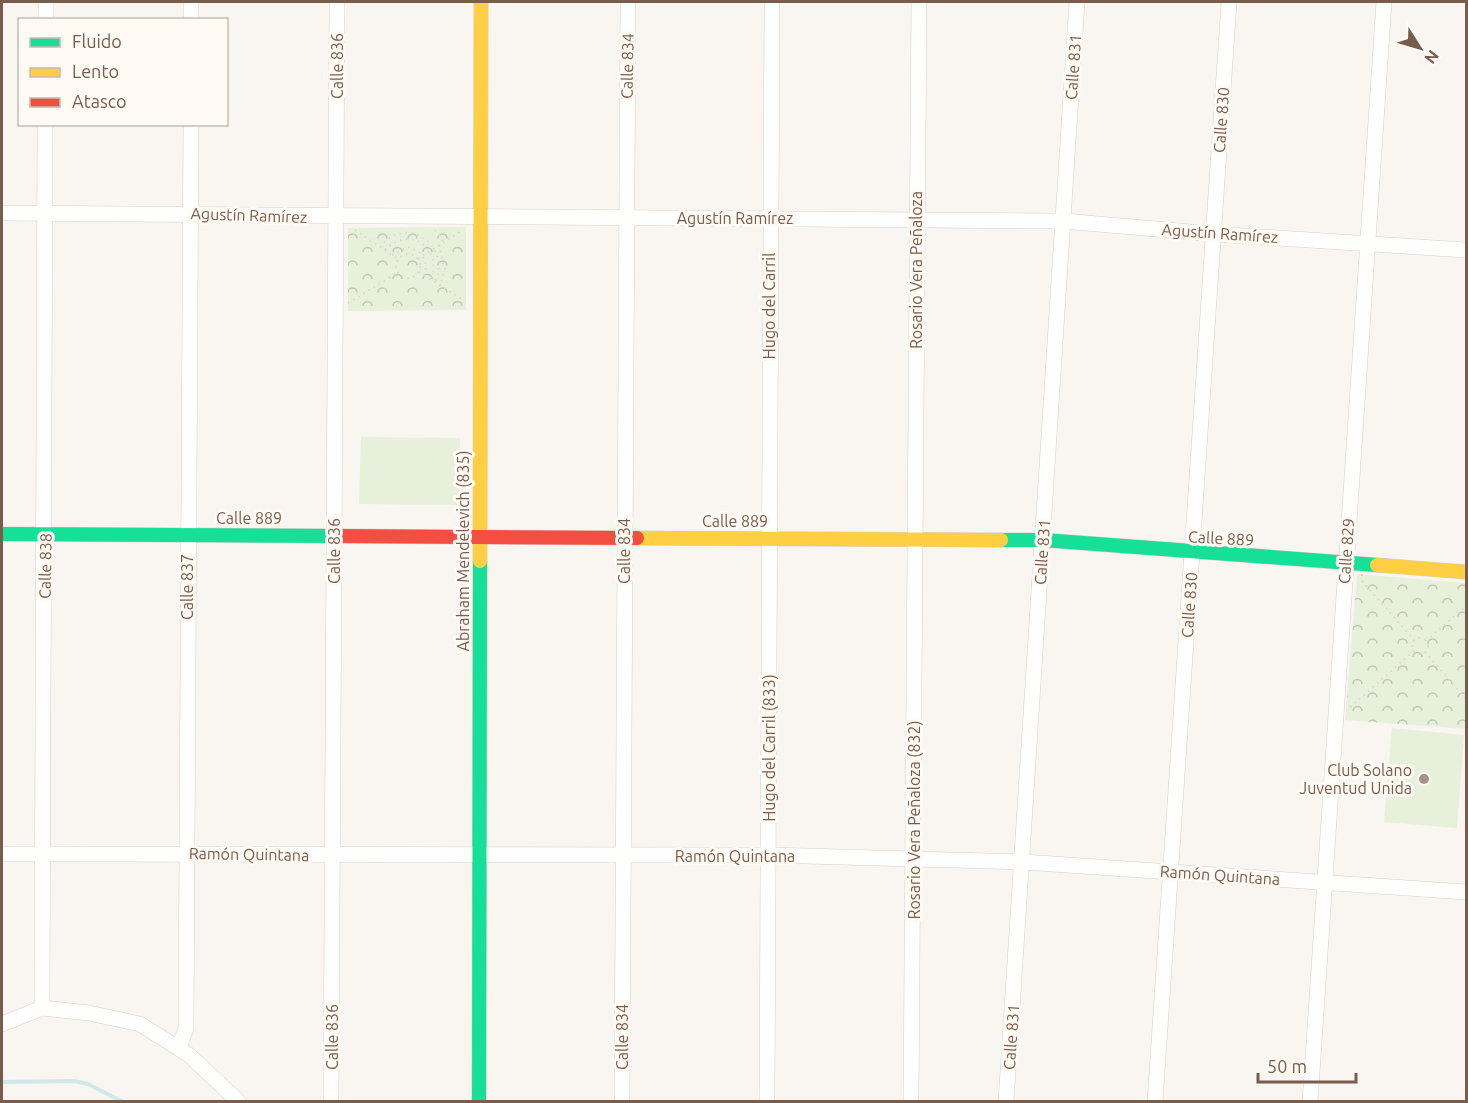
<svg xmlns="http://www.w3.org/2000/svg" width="1468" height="1103" font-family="Ubuntu,sans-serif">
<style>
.park{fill:url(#park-crowns)}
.pitch{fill:#e7f0db}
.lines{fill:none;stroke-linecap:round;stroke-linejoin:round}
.stream{stroke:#d0e8ea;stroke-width:4}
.street-casing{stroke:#d7d1cb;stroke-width:16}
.fast-casing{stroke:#d9d2cb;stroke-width:15}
.slow-casing{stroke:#d9d2cb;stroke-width:15}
.jam-casing{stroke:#d9d2cb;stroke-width:15}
.path{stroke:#dcd5d0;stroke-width:2;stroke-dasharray:1.5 4.5;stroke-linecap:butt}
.street{stroke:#fefefd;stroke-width:15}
.fast{stroke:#16e098;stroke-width:14}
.slow{stroke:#ffcf43;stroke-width:14}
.jam{stroke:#f24e42;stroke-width:14}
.poi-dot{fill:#a69286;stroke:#fffaf3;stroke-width:2}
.labels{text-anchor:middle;stroke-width:6;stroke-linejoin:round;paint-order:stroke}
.street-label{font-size:16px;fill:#7a5c4d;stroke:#fffaf3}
.poi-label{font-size:16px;fill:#7a5c4d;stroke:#fffaf3;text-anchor:end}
</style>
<defs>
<pattern id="park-crowns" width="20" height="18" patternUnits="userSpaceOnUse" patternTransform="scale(1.5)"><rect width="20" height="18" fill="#e7f0db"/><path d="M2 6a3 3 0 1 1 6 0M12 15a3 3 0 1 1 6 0" fill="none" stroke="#c0c6b4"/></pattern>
</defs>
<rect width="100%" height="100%" fill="#f9f5f0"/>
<g class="park">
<polygon points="466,227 466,310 348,311 348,228"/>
<polygon points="1357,574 1466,583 1466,729 1345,720"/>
</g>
<g class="pitch">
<polygon points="361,437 460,438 460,505 359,504"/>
<polygon points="1392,728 1464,735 1457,828 1384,822"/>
</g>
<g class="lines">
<polyline class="stream" points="2,1082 74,1081 88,1084 123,1102"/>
<defs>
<g id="street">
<polyline points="46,20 46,2"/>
<polyline points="191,20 191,2"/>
<polyline points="2,213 1063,221 1214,234 1466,250"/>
<polyline points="2,854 769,855 914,859 1023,862 1466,892"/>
<polyline points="42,1008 45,124"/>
<polyline points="2,1024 42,1008 89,1013 140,1024 189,1055 239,1102"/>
<polyline points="179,1047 186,1029 191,124"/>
<polyline points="331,1102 337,2"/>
<polyline points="622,1102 628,2"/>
<polyline points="767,1102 772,2"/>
<polyline points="911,1102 919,2"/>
<polyline points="1006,1102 1077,2"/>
<polyline points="1155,1102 1229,2"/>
<polyline points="1310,1102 1384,2"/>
</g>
<g id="fast">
<polyline points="2,534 337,536"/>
<polyline points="1001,540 1043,540 1377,565"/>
<polyline points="479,1102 480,561"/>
</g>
<g id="slow">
<polyline points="637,538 1001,540"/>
<polyline points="480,561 481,2"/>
<polyline points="1377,565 1466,572"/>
</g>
<polyline id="jam" points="337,536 637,538"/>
</defs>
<use href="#street" class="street-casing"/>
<use href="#fast" class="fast-casing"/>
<use href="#slow" class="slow-casing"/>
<use href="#jam" class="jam-casing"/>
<g class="path">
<polyline points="355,230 398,259"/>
<polyline points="435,230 444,242"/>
<polyline points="439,245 445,270 440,286"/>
<path d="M380 247C406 214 452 244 435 283"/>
<path d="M385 250C410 225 443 247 431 280"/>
<circle cx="408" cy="266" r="12"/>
<path d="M392 255 408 247C423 251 429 262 424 276"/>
<polyline points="418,259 461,231"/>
<polyline points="419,272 465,301"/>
<polyline points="348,303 397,273"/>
<polyline points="1362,581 1414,640"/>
<circle cx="1420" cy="646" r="8"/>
<polyline points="1426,641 1466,606"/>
<polyline points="1425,652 1466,699"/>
<polyline points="1350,707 1414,651"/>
</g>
<use href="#street" class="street"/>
<use href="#fast" class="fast"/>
<use href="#slow" class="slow"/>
<use href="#jam" class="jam"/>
</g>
<circle class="poi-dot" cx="1424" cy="779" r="6"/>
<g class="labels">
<g class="street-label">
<text transform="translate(337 66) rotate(-90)" y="6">Calle 836</text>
<text transform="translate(627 66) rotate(-89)" y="6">Calle 834</text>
<text transform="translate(1073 67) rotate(-86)" y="6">Calle 831</text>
<text transform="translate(1221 120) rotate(-86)" y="6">Calle 830</text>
<text transform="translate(249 215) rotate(2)" y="6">Agustín Ramírez</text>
<text x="735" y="224">Agustín Ramírez</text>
<text transform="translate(1220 233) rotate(4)" y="6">Agustín Ramírez</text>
<text transform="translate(916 270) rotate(-90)" y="6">Rosario Vera Peñaloza</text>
<text transform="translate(769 306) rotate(-90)" y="6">Hugo del Carril</text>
<text x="249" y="524">Calle 889</text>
<text x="735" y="527">Calle 889</text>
<text transform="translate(1221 538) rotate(3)" y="6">Calle 889</text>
<text transform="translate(334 551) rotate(-90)" y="6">Calle 836</text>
<text transform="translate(463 551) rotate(-90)" y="6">Abraham Mendelevich (835)</text>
<text transform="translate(624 551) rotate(-90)" y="6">Calle 834</text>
<text transform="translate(1346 551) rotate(-86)" y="6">Calle 829</text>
<text transform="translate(1042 552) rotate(-86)" y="6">Calle 831</text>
<text transform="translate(45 566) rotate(-89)" y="6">Calle 838</text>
<text transform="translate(187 587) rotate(-90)" y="6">Calle 837</text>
<text transform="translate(1189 605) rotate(-86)" y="6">Calle 830</text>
<text transform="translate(769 748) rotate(-90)" y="6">Hugo del Carril (833)</text>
<text transform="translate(914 820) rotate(-90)" y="6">Rosario Vera Peñaloza (832)</text>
<text transform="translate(249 854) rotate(1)" y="6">Ramón Quintana</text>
<text x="735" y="862">Ramón Quintana</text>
<text transform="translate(1220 875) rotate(4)" y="6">Ramón Quintana</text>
<text transform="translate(332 1037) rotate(-90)" y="6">Calle 836</text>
<text transform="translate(622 1037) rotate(-90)" y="6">Calle 834</text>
<text transform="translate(1011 1037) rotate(-86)" y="6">Calle 831</text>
</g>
<g class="poi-label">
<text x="1412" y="776">Club Solano<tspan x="1412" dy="18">Juventud Unida</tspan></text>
</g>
</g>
<rect width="1468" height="1103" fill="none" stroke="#7a5c4d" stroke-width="6"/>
<rect x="18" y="18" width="210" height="108" fill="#fffaf3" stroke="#cabbb1" stroke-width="1.5"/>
<rect x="30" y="38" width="30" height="9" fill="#16e098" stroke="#cabbb1" stroke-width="1.5"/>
<text x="72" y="48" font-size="18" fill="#7a5c4d">Fluido</text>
<rect x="30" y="68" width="30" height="9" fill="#ffcf43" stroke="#cabbb1" stroke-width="1.5"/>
<text x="72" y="78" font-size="18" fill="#7a5c4d">Lento</text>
<rect x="30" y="98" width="30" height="9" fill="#f24e42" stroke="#cabbb1" stroke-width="1.5"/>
<text x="72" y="108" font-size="18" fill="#7a5c4d">Atasco</text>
<g transform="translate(1420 48) rotate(127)" stroke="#fffaf3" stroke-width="4.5" paint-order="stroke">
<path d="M0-4.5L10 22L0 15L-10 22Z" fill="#7a5c4d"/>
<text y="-9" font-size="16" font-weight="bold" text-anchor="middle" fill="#7a5c4d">N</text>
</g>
<path d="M1258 1073v9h98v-9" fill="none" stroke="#7a5c4d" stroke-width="3"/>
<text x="1267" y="1073" font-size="18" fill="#7a5c4d" stroke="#fffaf3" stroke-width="4.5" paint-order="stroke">50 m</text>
</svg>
